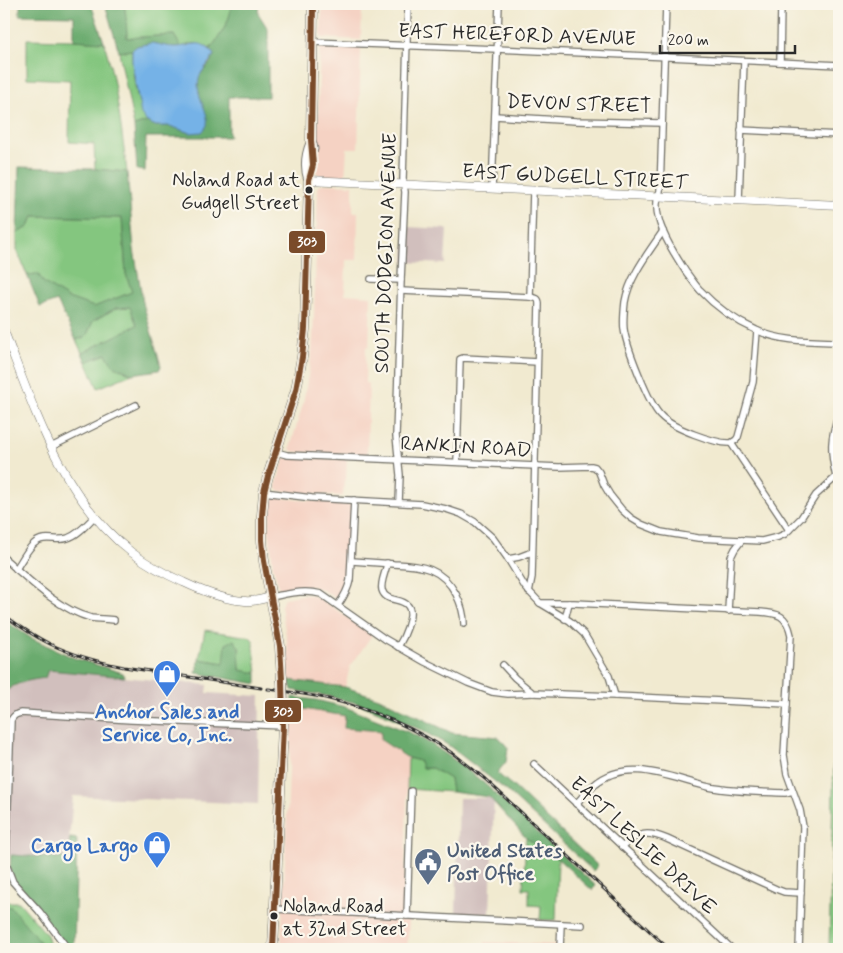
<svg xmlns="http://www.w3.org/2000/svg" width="843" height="953" font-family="Mynerve,sans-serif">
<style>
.built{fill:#f5d2c3}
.industrial{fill:#d1bfbd}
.green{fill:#84c67f;stroke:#587855}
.forest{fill:#6bab6e;stroke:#4b6b4c}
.water{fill:#75b2e7;stroke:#506e89}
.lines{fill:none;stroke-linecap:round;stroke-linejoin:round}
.street-casing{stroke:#706e65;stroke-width:8}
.secondary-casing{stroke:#706e65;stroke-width:9}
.primary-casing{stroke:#706e65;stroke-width:11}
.street{stroke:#fff;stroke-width:5.5}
.secondary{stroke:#fff;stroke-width:8}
.primary{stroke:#fff;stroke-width:9}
.rail-casing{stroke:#2b2b2b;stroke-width:3}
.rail{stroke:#fbf7ec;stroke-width:1;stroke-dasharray:4;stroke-linecap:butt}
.primary-bridge-casing{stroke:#706e65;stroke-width:11;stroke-linecap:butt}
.primary-bridge{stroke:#fff;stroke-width:9}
.bus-1-casing{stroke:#fbf7ec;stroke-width:10}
.bus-1{stroke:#7a4b2a;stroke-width:6}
.bus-dot{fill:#2b2b2b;stroke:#fbf7ec;stroke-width:2}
.labels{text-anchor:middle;stroke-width:4.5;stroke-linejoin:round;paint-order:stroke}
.bus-label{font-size:19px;fill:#2b2b2b;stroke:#fbf7ec;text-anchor:end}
.street-label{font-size:20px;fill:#2b2b2b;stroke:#fbf7ec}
.shop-label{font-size:20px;font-weight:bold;fill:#366cbe;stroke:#fbf7ec}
.service-label{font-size:20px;font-weight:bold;fill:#4e5e75;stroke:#fbf7ec;text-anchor:start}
.line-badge{stroke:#fbf7ec;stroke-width:2}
.badge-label{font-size:14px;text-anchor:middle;font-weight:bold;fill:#fff}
</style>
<rect width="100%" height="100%" fill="#fbf7ec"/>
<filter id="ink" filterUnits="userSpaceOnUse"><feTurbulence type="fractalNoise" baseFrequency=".02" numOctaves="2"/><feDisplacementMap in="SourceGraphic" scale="10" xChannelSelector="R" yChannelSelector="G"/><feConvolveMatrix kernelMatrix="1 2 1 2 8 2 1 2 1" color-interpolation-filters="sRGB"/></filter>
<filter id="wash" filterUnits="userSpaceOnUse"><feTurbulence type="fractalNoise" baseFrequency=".0096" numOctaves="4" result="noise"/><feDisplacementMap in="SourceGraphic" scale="20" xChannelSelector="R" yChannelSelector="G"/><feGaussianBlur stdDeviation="1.12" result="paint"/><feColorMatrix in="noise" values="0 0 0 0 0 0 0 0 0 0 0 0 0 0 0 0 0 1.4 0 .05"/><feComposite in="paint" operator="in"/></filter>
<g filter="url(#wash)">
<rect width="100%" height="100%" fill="#f1ead0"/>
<g class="built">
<polygon points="322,4 362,4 361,40 324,38 321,37"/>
<polygon points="324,46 361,47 358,148 347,148 345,179 322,177 318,175 316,171 320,49"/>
<polygon points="324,184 353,185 353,212 358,212 357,260 346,260 345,294 371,296 369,347 366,347 365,383 369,384 367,455 296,452 292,451 290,448 303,404 312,353 314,317 318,188 320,185"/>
<polygon points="286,458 347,459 346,480 344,480 343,496 280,491 277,489 276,486 284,459"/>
<polygon points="277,497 299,500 347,502 350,504 352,507 349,565 347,588 339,599 336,599 330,594 321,589 311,586 286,589 282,589 279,588 273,566 269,529 271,501 273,498"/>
<polygon points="302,595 311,595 321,599 372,635 350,667 345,687 289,680 287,641 281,606 284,598"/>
<polygon points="292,707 345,716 344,728 381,731 381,740 408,758 404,910 409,920 407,949 281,949"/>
<polygon points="485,942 559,945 559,949 485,949"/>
</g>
<g class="industrial">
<polygon points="406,227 447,229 445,264 404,262"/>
<polygon points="48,670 208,685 207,693 260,696 258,804 73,796 68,851 65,858 11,855 4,854 4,693 7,690 26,681 45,678"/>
<polygon points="459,798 494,798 490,914 456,913"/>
</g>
<g class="green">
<path d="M124 4H230C234 17 218 39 210 49 197 42 195 42 181 47L174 35 127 38 126 17Z"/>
<path d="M27 39 74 40 104 42C117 85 121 128 127 172L95 169 94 144 69 142 70 80 27 78Z"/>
<path d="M132 50C131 68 137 107 147 122L134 126 119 52Z"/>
<polygon points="33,216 122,218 126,274 132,292 94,307 68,298 44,283 38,274 27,275 17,250 17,233 29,227"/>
<polygon points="130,307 137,325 82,353 76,340 86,337 93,321 116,308"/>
<polygon points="106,354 113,365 132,374 98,388 86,362"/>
<polygon points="205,630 250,637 253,640 257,673 240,670 239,647 226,644 225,663 199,659"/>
<polygon points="834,753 839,754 839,949 829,949"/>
<polygon points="408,758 420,761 423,768 432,768 450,779 452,792 407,789"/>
<polygon points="526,838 558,859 556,920 540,920 541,906 529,905 529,889 523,889"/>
<polygon points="4,902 19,902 47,935 51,949 4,949"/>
</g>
<g class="forest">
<polygon points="20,4 91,4 104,42 74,40 74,16 20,15"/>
<polygon points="105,4 124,4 126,17 127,38 174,35 181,47 171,47 151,43 137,46 132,50 119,52"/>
<path d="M230 4H259L258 13 268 29V97H229V137H146L145 171 137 170 134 126 147 122 156 126H170L190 133 200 99 198 88 199 76 210 63 214 55 210 49C218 39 234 17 230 4Z"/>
<polygon points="19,167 95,169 127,172 134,249 143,303 161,366 159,370 132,374 113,365 106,354 86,362 82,353 137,325 130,307 116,308 93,321 86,337 76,340 57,301 40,307 27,275 38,274 44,283 68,298 94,307 132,292 126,274 122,218 33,216 29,227 17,233"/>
<path d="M4 620 31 638 74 658 123 673 125 677 48 670 45 678C31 680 15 682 4 693Z"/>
<polygon points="234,640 239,647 240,670 257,673 257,684 196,673 199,659 224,663 226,644"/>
<polygon points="289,680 345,687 379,698 452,733 499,737 508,748 506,762 497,773 514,787 598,866 593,871 507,791 448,745 419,729 357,703 322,695 292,690"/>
<polygon points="292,697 316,700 345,707 411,733 433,745 460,764 485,784 596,886 592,890 558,859 526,838 489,797 452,792 450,779 432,768 422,768 420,761 408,758 381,740 381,731 344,728 345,716 292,707"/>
<polygon points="70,838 77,839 74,949 61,949 60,944 53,931 12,879 10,868 11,855 65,858 68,851"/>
<polygon points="4,906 11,907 46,949 4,949"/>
</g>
<path class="water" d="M152 43C159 44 167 47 175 47 193 47 200 36 214 55 210 62 200 73 199 78 194 96 210 111 207 125 206 127 204 130 202 132L190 133 170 126H156L147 122 141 114 132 64V50L137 46Z"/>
</g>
<g filter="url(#ink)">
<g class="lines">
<defs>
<g id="street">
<path d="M666 4 660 191C648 215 673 252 686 272 691 278 695 285 700 290 715 306 736 321 756 330 781 342 812 341 839 342"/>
<polyline points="312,42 497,49 839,65"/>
<polyline points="780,62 781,4"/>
<polyline points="495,116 576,121 662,123"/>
<polyline points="741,130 839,135"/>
<polyline points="492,189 499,4"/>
<polyline points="739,200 744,61"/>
<path d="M663 231C649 252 629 277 625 302 624 311 623 320 624 329 626 345 649 405 661 416 672 428 716 444 731 443L789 530"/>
<polyline points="371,279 401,280"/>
<path d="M401 291 530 297C536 298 539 298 539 304L532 577 529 592"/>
<polyline points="530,297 533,191"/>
<polyline points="731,443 736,440 738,437 753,382 757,331"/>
<polyline points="51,447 136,405"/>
<polyline points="276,452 287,455 559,467 591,466 595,467 599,472 604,485 610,495 622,510 631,518 641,524 661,532 698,538 762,541 778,537 785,534 801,518 816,495 836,477"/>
<polyline points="457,462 460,359 463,358 537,362"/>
<path d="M836 477C830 451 830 438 839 413"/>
<path d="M264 492 312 498 422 504 446 509 461 514 475 522 493 538 508 559 525 587 540 603H574L760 612C778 613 787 615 791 635L784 755 787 774 800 810 803 827 799 949"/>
<polyline points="399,502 400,475 396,436 401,280 405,192 403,179 408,4"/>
<path d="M4 558C28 579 59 610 91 618 98 619 107 619 114 620"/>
<polyline points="508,559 519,557 532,552"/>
<path d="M352 561C366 562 380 563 394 564 422 565 442 568 456 594 461 604 464 613 464 624"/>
<path d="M387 563C386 572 380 582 382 590 386 603 401 597 408 606 415 614 403 639 398 647"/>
<path d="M16 569C23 559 31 540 44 539 52 538 60 541 68 538 78 535 87 524 95 516"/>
<path d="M271 597C287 594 304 589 321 594L385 639 425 662 468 683 492 692 508 694 533 693"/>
<polyline points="540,603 570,621 584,634 609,676 615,696"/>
<path d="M338 605C344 597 348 590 350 580L354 500"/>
<polyline points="728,611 731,557 735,549 742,540"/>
<polyline points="565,619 569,603"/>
<polyline points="503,665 515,678 533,693 615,696 787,704"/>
<polyline points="534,764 732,949"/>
<path d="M576 804C582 797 588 790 595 784 629 756 672 779 709 787 734 792 759 792 785 793L793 791"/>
<path d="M622 847C638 832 648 831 667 839L776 889 784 892 801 893"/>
<polyline points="275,909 582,925"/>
<polyline points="407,916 411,791"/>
<path d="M68 949 39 911 13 882 6 864 11 720C14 715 16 714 21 713L131 720 283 726"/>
<polyline points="560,949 561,924"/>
</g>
<g id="secondary">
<polyline points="309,180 839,205"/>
<path d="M4 331C35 410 61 497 131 552 147 564 165 574 183 582 202 591 224 600 245 601 253 602 262 599 271 597"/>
</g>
<g id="primary">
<polyline points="313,149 311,140 313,4"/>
<path d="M282 680 280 646 264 561 262 540V516L264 492 268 476 296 390 302 357 305 329 309 180C305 168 306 155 311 143"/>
<polyline points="273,949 283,726 283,701"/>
</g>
</defs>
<use href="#street" class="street-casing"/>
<use href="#secondary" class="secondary-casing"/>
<use href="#primary" class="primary-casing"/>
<use href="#street" class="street"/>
<use href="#secondary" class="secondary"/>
<use href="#primary" class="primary"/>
<defs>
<g id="rail">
<path d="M4 615C19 626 34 636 50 644 73 655 99 662 124 667L261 688"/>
<path d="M268 689C289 692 309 694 329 699 374 710 417 729 455 755 465 763 475 771 485 779L669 949"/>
</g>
</defs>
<use href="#rail" class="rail-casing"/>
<use href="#rail" class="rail"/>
<defs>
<polyline id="primary-bridge" points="282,680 283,701"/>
</defs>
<use href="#primary-bridge" class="primary-bridge-casing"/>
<use href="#primary-bridge" class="primary-bridge"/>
<defs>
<polyline id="bus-1" points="273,949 283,726 282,680 280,646 264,561 262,540 262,516 264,492 268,476 296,390 302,357 305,329 309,180 313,165 311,140 313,4"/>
</defs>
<use href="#bus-1" class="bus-1-casing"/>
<use href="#bus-1" class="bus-1"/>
</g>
</g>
<defs>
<symbol id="shop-pin" viewBox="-11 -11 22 30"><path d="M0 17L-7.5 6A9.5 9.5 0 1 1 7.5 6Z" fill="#3f7fe0" stroke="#fbf7ec"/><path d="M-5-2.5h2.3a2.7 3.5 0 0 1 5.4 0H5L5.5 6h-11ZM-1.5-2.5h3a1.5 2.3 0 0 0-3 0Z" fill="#fff"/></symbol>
<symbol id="civic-pin" viewBox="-11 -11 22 30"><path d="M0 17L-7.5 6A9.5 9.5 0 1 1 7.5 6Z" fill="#5c6f8a" stroke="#fbf7ec"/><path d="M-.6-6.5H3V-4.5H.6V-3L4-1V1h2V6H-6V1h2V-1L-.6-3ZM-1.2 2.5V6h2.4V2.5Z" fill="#fff"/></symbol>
</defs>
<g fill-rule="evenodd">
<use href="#shop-pin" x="151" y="658" width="32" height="43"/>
<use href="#shop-pin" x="141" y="829" width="32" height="43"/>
<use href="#civic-pin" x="412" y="846" width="32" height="43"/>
</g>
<g class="bus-dot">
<circle cx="309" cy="190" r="4.5"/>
<circle cx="274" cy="916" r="4.5"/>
</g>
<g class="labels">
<g class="bus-label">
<text x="300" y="186">Noland Road at<tspan x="300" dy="23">Gudgell Street</tspan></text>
<text x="283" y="912" text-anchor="start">Noland Road<tspan x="283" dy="23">at 32nd Street</tspan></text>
</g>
<g class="street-label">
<text transform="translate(517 34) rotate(2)" y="7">EAST HEREFORD AVENUE</text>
<text transform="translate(579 103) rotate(2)" y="7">DEVON STREET</text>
<text transform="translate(575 176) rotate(3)" y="7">EAST GUDGELL STREET</text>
<text transform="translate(385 253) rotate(-88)" y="7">SOUTH DODGION AVENUE</text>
<text transform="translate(466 446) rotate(3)" y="7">RANKIN ROAD</text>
<text transform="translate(644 845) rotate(43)" y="7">EAST LESLIE DRIVE</text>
</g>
<g class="shop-label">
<text x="167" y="718">Anchor Sales and<tspan x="167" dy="23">Service Co, Inc.</tspan></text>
<text x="138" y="852" text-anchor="end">Cargo Largo</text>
</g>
<g class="service-label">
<text x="447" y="857">United States<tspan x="447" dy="23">Post Office</tspan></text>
</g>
</g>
<g class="line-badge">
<rect x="288" y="230" width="38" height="24" rx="5" fill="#7a4b2a"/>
<rect x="264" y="699" width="38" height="24" rx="5" fill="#7a4b2a"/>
</g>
<g class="badge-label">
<text x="307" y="246">303</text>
<text x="283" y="716">303</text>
</g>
<rect width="843" height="953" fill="none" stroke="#fbf7ec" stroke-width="20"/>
<path d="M660 45v8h135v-8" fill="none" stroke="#2b2b2b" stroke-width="2.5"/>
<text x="668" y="45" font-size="15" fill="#2b2b2b" stroke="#fbf7ec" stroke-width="4" paint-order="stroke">200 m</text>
</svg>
